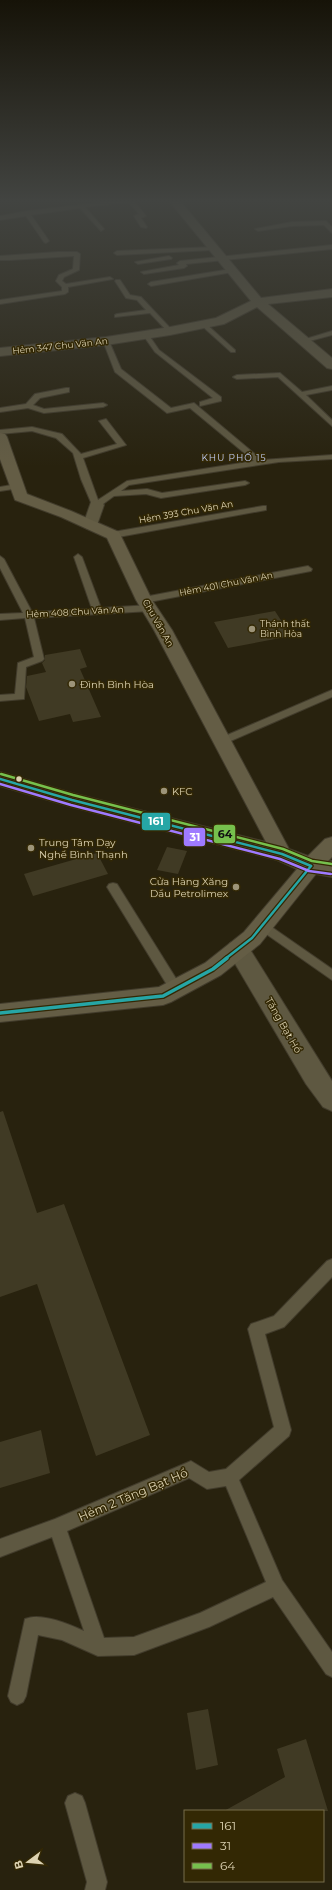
<svg xmlns="http://www.w3.org/2000/svg" width="332" height="1890" font-family="Montserrat,sans-serif">
<style>
.building{fill:#403a24}
.lines{fill:none;stroke-linecap:round;stroke-linejoin:round}
.lane-casing{stroke:#423c2c;stroke-width:2}
.street-casing{stroke:#423c2c;stroke-width:2}
.secondary-casing{stroke:#423c2c;stroke-width:2}
.lane{fill:#5e5841;fill-rule:evenodd}
.street{fill:#5e5841;fill-rule:evenodd}
.secondary{fill:#645d45;fill-rule:evenodd}
.bus-1-far1-casing{stroke:#332804;stroke-width:5}
.bus-1-casing{stroke:#332804;stroke-width:6}
.bus-2-casing{stroke:#332804;stroke-width:5}
.bus-3-casing{stroke:#332804;stroke-width:5}
.bus-1-far1{stroke:#26a6a6;stroke-width:2.5}
.bus-1{stroke:#26a6a6;stroke-width:3.5}
.bus-2{stroke:#9f7aff;stroke-width:2.5}
.bus-3{stroke:#76c04d;stroke-width:2.5}
.poi-dot{fill:#9d9479;stroke:#332804;stroke-width:1.5}
.bus-dot{fill:#dcd2b2;stroke:#332804;stroke-width:1.5}
.labels{text-anchor:middle;stroke-width:3;stroke-linejoin:round;paint-order:stroke}
.far-street-label{font-size:9px;fill:#dcd2b2;stroke:#332804}
.far-neighbourhood-label{font-size:9px;letter-spacing:1px;fill:#c3cff9;stroke:#332804}
.far-poi-label{font-size:9px;fill:#dcd2b2;stroke:#332804;text-anchor:start}
.poi-label{font-size:10px;fill:#dcd2b2;stroke:#332804;text-anchor:start}
.street-label{font-size:10px;fill:#dcd2b2;stroke:#332804}
.near-street-label{font-size:12px;fill:#dcd2b2;stroke:#332804}
.line-badge{stroke:#332804;stroke-width:1.5}
.badge-label{font-size:11px;text-anchor:middle;font-weight:bold;fill:#fff}
.pale-badge-label{font-size:11px;text-anchor:middle;font-weight:bold;fill:#111}
</style>
<rect width="100%" height="100%" fill="#28220e"/>
<g class="building">
<polygon points="275,611 291,636 228,648 214,622"/>
<polygon points="80,649 87,667 80,669 101,717 73,722 70,714 39,721 26,687 27,676 46,672 42,663 45,660 45,655"/>
<polygon points="167,847 187,851 178,874 157,870"/>
<polygon points="97,853 108,874 33,896 24,874"/>
<polygon points="3,1111 37,1213 64,1204 150,1435 96,1456 37,1284 0,1297 0,1112"/>
<polygon points="41,1430 50,1473 0,1488 0,1442"/>
<polygon points="208,1709 218,1765 196,1770 187,1713"/>
<polygon points="306,1739 328,1811 224,1811 285,1777 277,1749"/>
</g>
<g class="lines">
<defs>
<g id="lane">
<polygon points="104,202 129,202 85,207 104,229 101,231 80,208 31,215 49,241 46,243 44,242 26,216 0,220 0,216 27,211"/>
<polygon points="129,202 135,202 146,216 141,218 147,227 146,228 141,227 134,216 139,214"/>
<polygon points="326,221 332,227 332,233 324,225 292,226 258,231 255,229 292,222"/>
<polygon points="332,245 332,249 186,264 187,266 184,268 144,274 141,272 179,265 177,263 180,261"/>
<polygon points="214,247 214,249 212,250 117,255 114,253 117,251"/>
<polygon points="58,252 77,252 80,254 79,270 64,277 62,281 66,284 110,277 113,279 68,287 68,292 65,294 0,304 0,300 62,291 62,287 56,281 59,275 73,269 74,256 10,260 0,260 0,256"/>
<polygon points="169,256 172,258 171,259 138,264 135,262"/>
<polygon points="231,269 234,271 233,272 151,286 148,284 151,282"/>
<polygon points="116,280 120,280 130,295 141,297 172,330 172,332 168,332 150,313 115,317 115,315 117,314 146,310 137,300 126,298 115,281"/>
<polygon points="201,323 205,323 235,350 235,352 231,352 201,325"/>
<polygon points="332,331 332,335 302,343 299,341"/>
<polygon points="144,334 148,334 159,350 221,397 221,401 200,406 200,402 213,398 155,352 143,335"/>
<polygon points="106,339 109,341 121,369 171,408 194,403 262,460 332,455 332,459 279,462 129,485 121,491 147,489 162,493 245,481 249,483 245,485 161,498 146,494 114,496 99,507 93,507 81,479 73,453 56,438 32,431 0,434 0,430 32,427 62,434 81,454 117,444 99,421 106,419 126,445 83,458 98,500 127,481 254,461 190,408 167,413 115,372 103,341"/>
<polygon points="280,373 302,392 332,386 332,390 306,395 332,420 332,426 278,377 237,379 233,377 237,375"/>
<polygon points="66,388 69,388 69,392 40,398 33,405 44,409 103,403 107,405 103,407 44,413 28,408 0,412 0,408 26,404 35,394"/>
<polygon points="17,484 20,484 20,488 0,491 0,487"/>
<polygon points="263,506 266,506 266,510 113,538 109,535 113,532"/>
<polygon points="78,554 82,557 101,608 150,605 155,608 150,611 34,618 44,659 42,661 26,667 24,699 0,701 0,695 15,694 18,663 34,657 25,618 0,620 0,614 23,613 0,568 0,556 4,559 32,612 92,609 74,557"/>
<polygon points="308,566 312,569 311,571 144,603 139,600 144,597"/>
<polygon points="332,690 332,697 226,743 222,744 217,741 218,739"/>
<polygon points="113,883 117,884 180,985 182,989 180,993 176,994 172,993 107,887 109,884"/>
<polygon points="263,921 332,969 332,980 259,929 257,926 259,923"/>
<path d="M332 1259V1277L284 1327 265 1334 291 1430 289 1436 239 1480 282 1580 332 1652V1677L326 1674 273 1597 209 1627 134 1655 98 1656 62 1640 38 1635 26 1696 23 1702 17 1705 11 1702 8 1696 25 1619C41 1612 69 1624 84 1631L52 1537 0 1557V1539L55 1519 191 1461 209 1472 226 1469 274 1427 248 1329 251 1324 274 1316 327 1261ZM189 1478 207 1489 226 1486 266 1582 200 1613 134 1637 104 1638 67 1531Z"/>
<polygon points="75,1793 82,1796 85,1803 107,1882 105,1890 85,1890 87,1882 65,1803 68,1796"/>
</g>
<g id="street">
<polygon points="170,202 181,202 261,298 332,289 332,297 268,304 332,358 332,369 327,368 257,307 224,324 170,335 106,345 0,356 0,348 106,337 170,327 216,318 251,301"/>
<polygon points="96,500 101,502 104,505 96,528 91,530 86,528 83,525 91,502"/>
<polygon points="238,940 246,943 332,1081 332,1111 323,1107 306,1084 230,955 227,949 230,943"/>
</g>
<polygon id="secondary" points="0,433 5,434 7,437 27,494 71,511 119,532 152,600 172,630 289,849 308,856 325,839 332,837 332,857 328,861 332,861 332,877 316,874 260,944 221,975 171,1002 163,1005 0,1022 0,1004 159,987 205,963 244,932 297,869 277,860 72,807 0,786 0,772 72,793 266,842 154,630 136,600 107,538 61,517 15,500 0,459"/>
</defs>
<use href="#lane" class="lane-casing"/>
<use href="#street" class="street-casing"/>
<use href="#secondary" class="secondary-casing"/>
<use href="#lane" class="lane"/>
<use href="#street" class="street"/>
<use href="#secondary" class="secondary"/>
<defs>
<g id="bus-1-far1">
<polyline points="0,779 72,800 282,854 311,866"/>
<polyline points="225,959 252,938 311,866"/>
</g>
<polyline id="bus-1" points="0,1013 163,996 213,969 227,958"/>
<polyline id="bus-2" points="0,784 71,805 280,859 309,871 331,874"/>
<polyline id="bus-3" points="1,774 73,795 283,849 312,861 332,864"/>
</defs>
<use href="#bus-1-far1" class="bus-1-far1-casing"/>
<use href="#bus-1" class="bus-1-casing"/>
<use href="#bus-2" class="bus-2-casing"/>
<use href="#bus-3" class="bus-3-casing"/>
<use href="#bus-1-far1" class="bus-1-far1"/>
<use href="#bus-1" class="bus-1"/>
<use href="#bus-2" class="bus-2"/>
<use href="#bus-3" class="bus-3"/>
</g>
<linearGradient id="sky" x2="0" y2="1"><stop stop-color="#161308"/><stop offset="0.43" stop-color="#424441"/><stop offset="1" stop-color="#424441" stop-opacity="0"/></linearGradient>
<rect width="332" height="467" fill="url(#sky)"/>
<g class="poi-dot">
<circle cx="252" cy="629" r="4"/>
<circle cx="72" cy="684" r="4"/>
<circle cx="164" cy="791" r="4"/>
<circle cx="31" cy="848" r="4"/>
<circle cx="236" cy="887" r="4"/>
</g>
<circle class="bus-dot" cx="19" cy="779" r="3.5"/>
<g class="labels">
<g class="far-street-label">
<text transform="translate(60 346) rotate(-6)" y="3">Hẻm 347 Chu Văn An</text>
<text transform="translate(186 512) rotate(-10)" y="3">Hẻm 393 Chu Văn An</text>
<text transform="translate(226 584) rotate(-11)" y="3">Hẻm 401 Chu Văn An</text>
<text transform="translate(75 612) rotate(-3)" y="3">Hẻm 408 Chu Văn An</text>
<text transform="translate(158 623) rotate(60)" y="3">Chu Văn An</text>
</g>
<g class="far-neighbourhood-label">
<text x="234" y="461">KHU PHỐ 15</text>
</g>
<g class="far-poi-label">
<text x="260" y="627">Thánh thất<tspan x="260" dy="10">Bình Hòa</tspan></text>
</g>
<g class="poi-label">
<text x="80" y="688">Đình Bình Hòa</text>
<text x="172" y="795">KFC</text>
<text x="39" y="846">Trung Tâm Dạy<tspan x="39" dy="12">Nghề Bình Thạnh</tspan></text>
<text x="228" y="885" text-anchor="end">Cửa Hàng Xăng<tspan x="228" dy="12">Dầu Petrolimex</tspan></text>
</g>
<g class="street-label">
<text transform="translate(284 1025) rotate(60)" y="4">Tăng Bạt Hổ</text>
</g>
<g class="near-street-label">
<text transform="translate(133 1495) rotate(-23)" y="4">Hẻm 2 Tăng Bạt Hổ</text>
</g>
</g>
<g class="line-badge">
<rect x="141" y="812" width="30" height="19" rx="4" fill="#26a6a6"/>
<rect x="213" y="824" width="23" height="20" rx="4" fill="#76c04d"/>
<rect x="183" y="827" width="23" height="20" rx="4" fill="#9f7aff"/>
</g>
<g class="badge-label">
<text x="156" y="825">161</text>
<text x="195" y="841">31</text>
</g>
<g class="pale-badge-label">
<text x="225" y="838">64</text>
</g>
<rect x="184" y="1810" width="140" height="72" fill="#332804" stroke="#776c4a"/>
<rect x="192" y="1823" width="20" height="6" fill="#26a6a6" stroke="#776c4a"/>
<text x="220" y="1830" font-size="12" fill="#dcd2b2">161</text>
<rect x="192" y="1843" width="20" height="6" fill="#9f7aff" stroke="#776c4a"/>
<text x="220" y="1850" font-size="12" fill="#dcd2b2">31</text>
<rect x="192" y="1863" width="20" height="6" fill="#76c04d" stroke="#776c4a"/>
<text x="220" y="1870" font-size="12" fill="#dcd2b2">64</text>
<g transform="translate(28 1862) rotate(254)" stroke="#332804" stroke-width="3" paint-order="stroke">
<path d="M0-3L7 15L0 10L-7 15Z" fill="#dcd2b2"/>
<text y="-6" font-size="11" font-weight="bold" text-anchor="middle" fill="#dcd2b2">B</text>
</g>
</svg>
